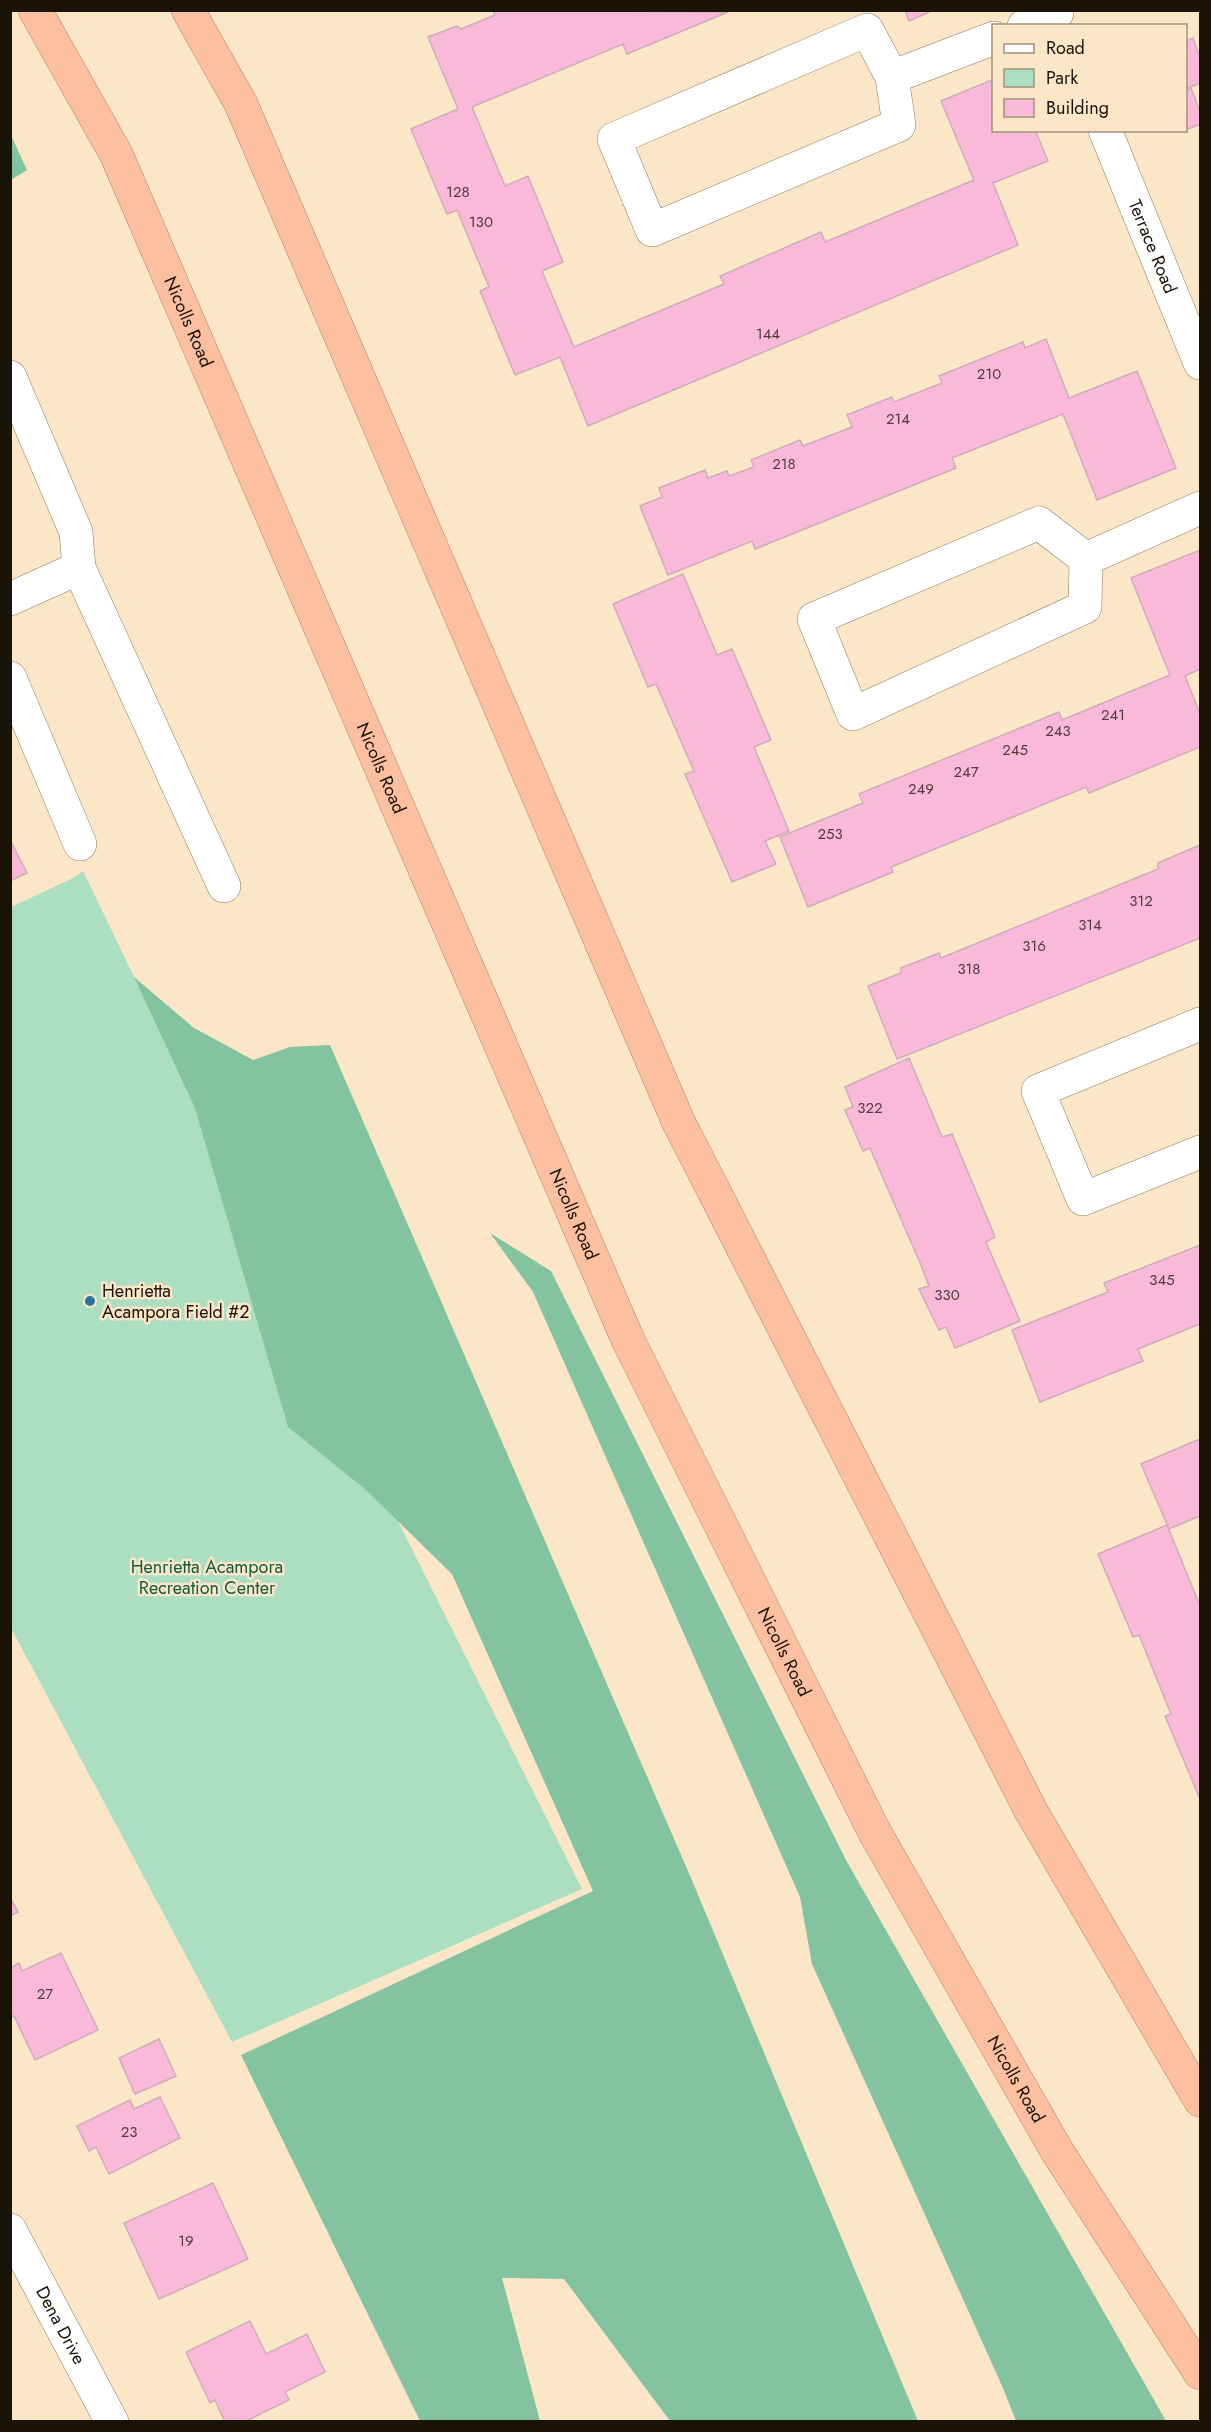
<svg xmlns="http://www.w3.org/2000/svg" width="1211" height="2432" font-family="Jost,sans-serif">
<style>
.green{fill:#acdfc2}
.forest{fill:#83c3a0}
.building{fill:#fab9d8;stroke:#cfacbc;stroke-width:1.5}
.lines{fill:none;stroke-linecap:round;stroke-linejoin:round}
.minor-casing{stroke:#8c795d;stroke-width:34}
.highway-casing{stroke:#ad836b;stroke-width:34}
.minor{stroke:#fff;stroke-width:33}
.highway{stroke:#fcbfa0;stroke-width:33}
.poi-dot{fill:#2b72a6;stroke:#fbe6c7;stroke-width:2}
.labels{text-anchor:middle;stroke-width:5;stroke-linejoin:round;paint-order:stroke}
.number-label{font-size:15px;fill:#523c3c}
.street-label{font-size:18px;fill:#1a1308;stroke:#fbe6c7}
.poi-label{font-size:18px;fill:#1a1308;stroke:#fbe6c7;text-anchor:start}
.park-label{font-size:18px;fill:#0e5d3c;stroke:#fbe6c7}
</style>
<rect width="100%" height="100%" fill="#fbe6c7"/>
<polygon class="green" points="83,871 343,1411 582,1889 232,2042 11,1628 11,907 71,879"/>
<g class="forest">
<polygon points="10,133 27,170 11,180 10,180"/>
<polygon points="134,977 194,1028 253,1060 290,1047 330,1045 691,1878 918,2421 670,2421 564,2279 502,2278 540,2421 420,2421 241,2055 593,1891 452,1574 366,1490 288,1427 195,1108"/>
<polygon points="490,1233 551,1271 847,1862 1166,2421 1016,2421 1003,2388 812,1964 800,1897 533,1292"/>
</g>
<g class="building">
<polygon points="493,10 728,12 627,54 623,44 472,107 505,186 528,176 563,262 542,271 574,347 724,284 720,276 821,232 825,242 974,180 941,101 994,79 994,130 1035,130 1048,161 993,183 1018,245 588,426 560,357 515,375 480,291 489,287 457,210 447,214 411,129 458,109 428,37 457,26 461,29 495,15"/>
<polygon points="905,10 934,10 909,21"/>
<polygon points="1193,38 1200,58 1200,83 1186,89 1186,41"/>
<polygon points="1191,88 1200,112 1200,124 1186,130 1186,90"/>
<polygon points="1046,339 1069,398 1137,371 1176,468 1097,500 1063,414 952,458 956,468 755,549 752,541 668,575 640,506 662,497 659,488 705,470 708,478 727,471 729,476 754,467 751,460 800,440 803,446 852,427 847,415 892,397 894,402 942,383 939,376 1023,342 1025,348"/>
<polygon points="1200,550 1200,669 1185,676 1200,714 1200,747 1089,793 1086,787 891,867 893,872 808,907 780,837 863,803 859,794 1059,712 1062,720 1170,675 1131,578"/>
<polygon points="683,574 717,655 732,649 771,740 754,747 789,831 765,841 776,864 732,882 685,774 694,771 656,684 648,687 613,604"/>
<polygon points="10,840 27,873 10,881"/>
<polygon points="1200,845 1200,935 1198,939 897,1059 868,986 901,973 901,968 939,953 941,958 1158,869 1158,863"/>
<polygon points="909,1058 942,1137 952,1134 995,1237 986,1242 1020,1321 955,1348 946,1327 939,1330 919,1289 929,1286 921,1265 870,1148 863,1151 845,1110 853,1107 845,1087"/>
<polygon points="1200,1245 1200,1324 1138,1349 1143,1361 1040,1402 1012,1330 1108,1292 1104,1283"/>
<polygon points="1200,1439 1200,1516 1169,1529 1141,1464"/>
<polygon points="1167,1525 1200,1606 1200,1799 1165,1716 1171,1714 1139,1635 1133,1637 1098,1554"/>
<polygon points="10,1897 18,1912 10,1916"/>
<polygon points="61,1953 98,2030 35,2060 14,2016 10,2017 10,1968 19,1963 22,1971"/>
<polygon points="159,2039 176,2076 135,2094 119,2058"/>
<polygon points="160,2097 180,2138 109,2174 96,2147 89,2151 77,2126 130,2100 134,2109"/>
<polygon points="213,2183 248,2259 159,2299 124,2223"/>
<polygon points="250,2321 266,2354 307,2334 325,2372 285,2392 289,2400 244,2422 225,2422 215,2400 210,2403 186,2352"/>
</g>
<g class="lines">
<defs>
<g id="minor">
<polyline points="1024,26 1057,13"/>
<polygon points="867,30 892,77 899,125 652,230 614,139"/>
<polyline points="892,77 994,38"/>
<path id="s1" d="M1105 130 1200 363"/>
<polyline points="10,377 76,532 79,568 10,599"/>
<polygon points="1039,523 1086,559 1085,607 853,714 814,619"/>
<polyline points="1086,559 1200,508"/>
<polyline points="79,568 224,886"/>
<polyline points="10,678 80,844"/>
<polyline points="1200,1024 1038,1091 1083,1199 1200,1152"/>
<path id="s2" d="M10 2230 112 2422"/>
</g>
<g id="highway">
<path id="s3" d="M35 10 116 154 628 1340 874 1831 1057 2151 1200 2373"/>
<polyline points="188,10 241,104 678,1121 1031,1811 1200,2100"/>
</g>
</defs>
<use href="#minor" class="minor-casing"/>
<use href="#highway" class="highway-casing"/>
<use href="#minor" class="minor"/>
<use href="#highway" class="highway"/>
</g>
<circle class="poi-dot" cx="90" cy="1301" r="6"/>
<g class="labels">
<g class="number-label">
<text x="458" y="197">128</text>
<text x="481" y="227">130</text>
<text x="768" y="339">144</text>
<text x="989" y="379">210</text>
<text x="898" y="424">214</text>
<text x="784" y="469">218</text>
<text x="1113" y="720">241</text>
<text x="1058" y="736">243</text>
<text x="1015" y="755">245</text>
<text x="966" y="777">247</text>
<text x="921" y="794">249</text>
<text x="830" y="839">253</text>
<text x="1141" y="906">312</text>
<text x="1090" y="930">314</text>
<text x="1034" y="951">316</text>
<text x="969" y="974">318</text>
<text x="870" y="1113">322</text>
<text x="1162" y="1285">345</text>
<text x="947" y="1300">330</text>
<text x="45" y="1999">27</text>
<text x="129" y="2137">23</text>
<text x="186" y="2246">19</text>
</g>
<g class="street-label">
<text dy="6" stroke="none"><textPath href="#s1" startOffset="126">Terrace Road</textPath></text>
<text dy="6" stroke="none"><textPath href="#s3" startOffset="348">Nicolls Road</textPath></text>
<text dy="6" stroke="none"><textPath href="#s3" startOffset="834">Nicolls Road</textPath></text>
<text dy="6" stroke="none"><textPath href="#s3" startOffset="1320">Nicolls Road</textPath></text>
<text dy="6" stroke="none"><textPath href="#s3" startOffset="1806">Nicolls Road</textPath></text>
<text dy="6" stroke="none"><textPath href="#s3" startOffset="2292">Nicolls Road</textPath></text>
<text dy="6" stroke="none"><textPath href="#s2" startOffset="108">Dena Drive</textPath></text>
</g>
<g class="poi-label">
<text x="102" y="1297">Henrietta<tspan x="102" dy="21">Acampora Field #2</tspan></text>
</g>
<g class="park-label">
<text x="207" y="1573">Henrietta Acampora<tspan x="207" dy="21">Recreation Center</tspan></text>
</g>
</g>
<rect width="1211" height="2432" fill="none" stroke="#1a1308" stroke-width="24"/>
<rect x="992" y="24" width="195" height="108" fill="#fbe6c7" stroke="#a1927b" stroke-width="1.5"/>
<rect x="1004" y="44" width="30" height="9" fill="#ffffff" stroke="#a1927b" stroke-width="1.5"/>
<text x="1046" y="54" font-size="18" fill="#1a1308">Road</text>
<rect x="1004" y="69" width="30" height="18" fill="#acdfc2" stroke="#a1927b" stroke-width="1.5"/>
<text x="1046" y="84" font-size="18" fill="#1a1308">Park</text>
<rect x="1004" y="99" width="30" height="18" fill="#fab9d8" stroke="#a1927b" stroke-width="1.5"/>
<text x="1046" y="114" font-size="18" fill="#1a1308">Building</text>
</svg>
